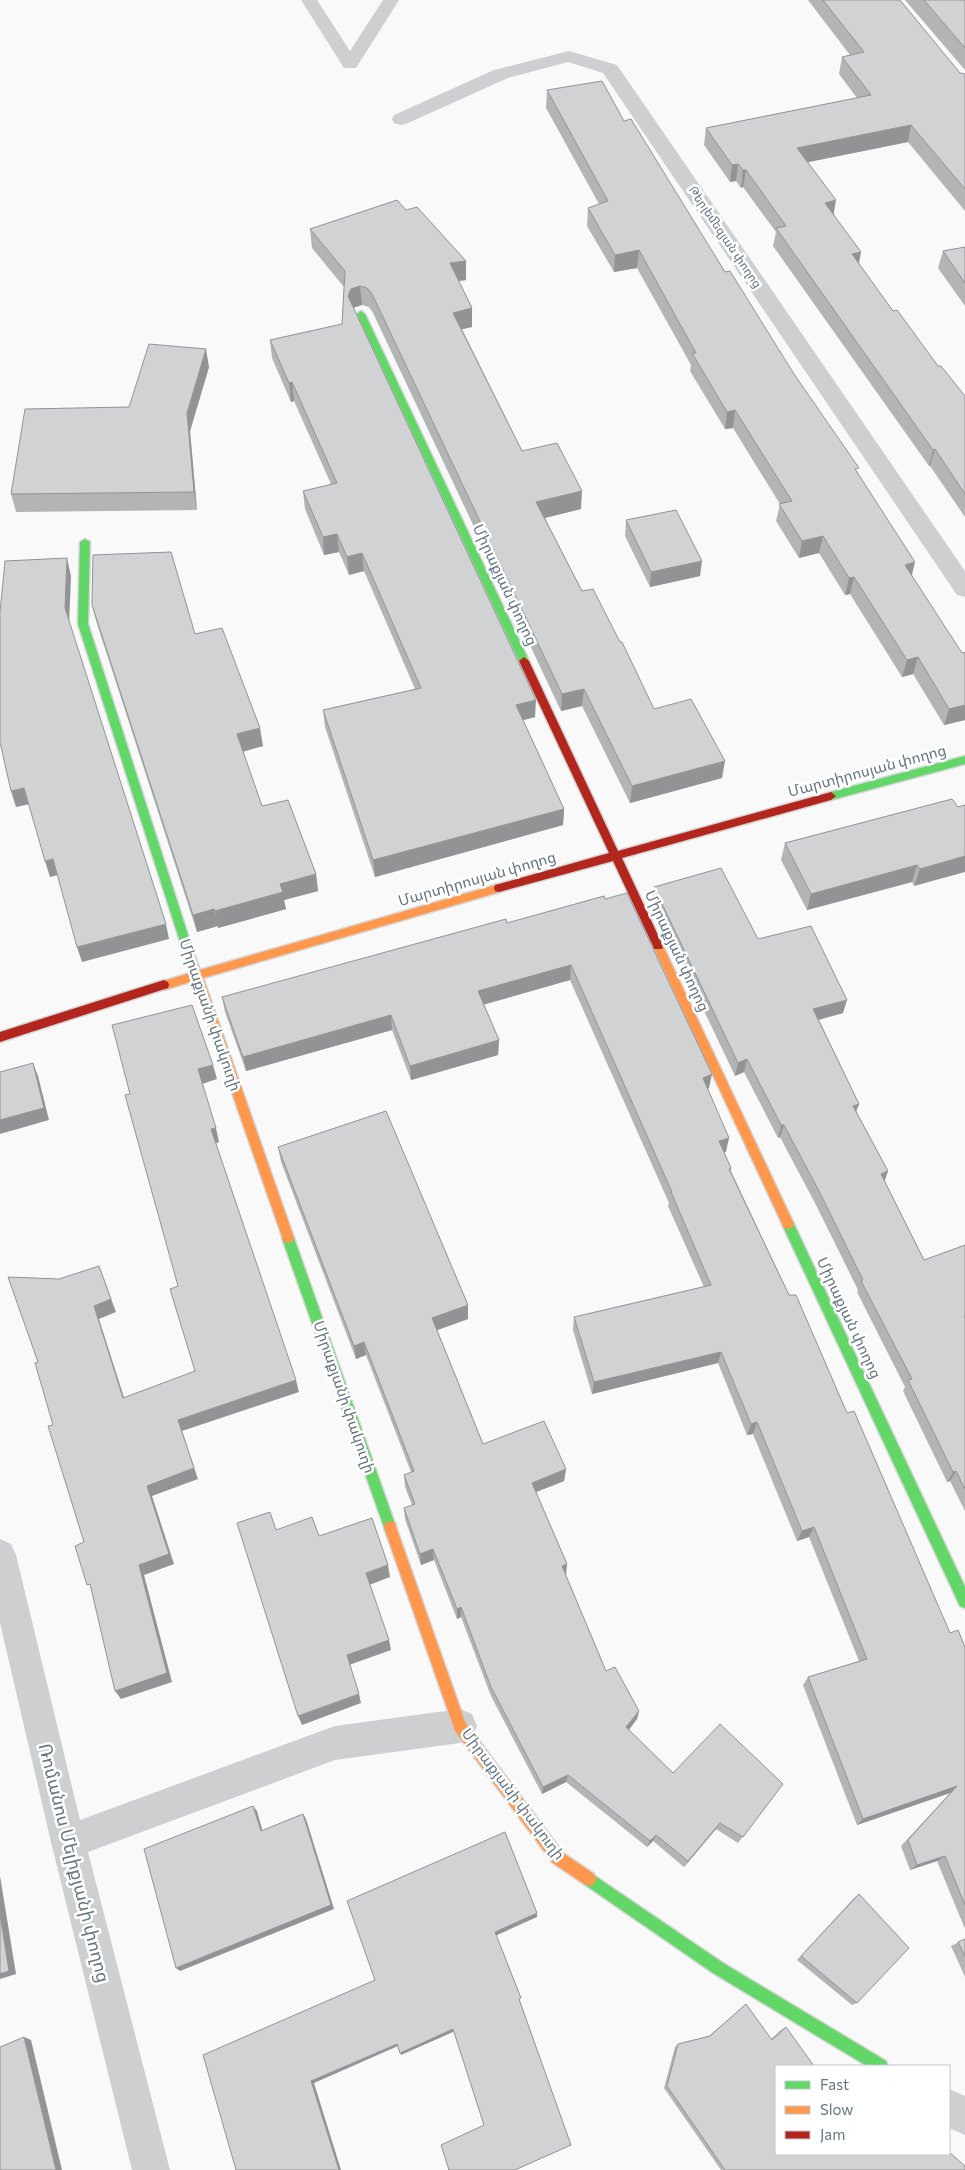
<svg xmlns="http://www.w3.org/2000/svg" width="965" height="2170" font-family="Commissioner,'Noto Sans Armenian',sans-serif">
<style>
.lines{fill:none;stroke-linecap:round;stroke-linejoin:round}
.fast-casing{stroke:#d5d6d7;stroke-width:3}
.slow-casing{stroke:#d5d6d7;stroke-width:3}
.jam-casing{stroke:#d5d6d7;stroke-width:3}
.lane{fill:#cecfd0;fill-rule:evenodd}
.street{fill:#cecfd0;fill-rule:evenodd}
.fast{fill:#63d668;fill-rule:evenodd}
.slow{fill:#ff974d;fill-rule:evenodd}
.jam{fill:#b3261e;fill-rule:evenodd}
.wall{fill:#b3b5b5}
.shaded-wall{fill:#929394}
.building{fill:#d0d2d3;stroke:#929394}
.labels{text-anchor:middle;stroke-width:5;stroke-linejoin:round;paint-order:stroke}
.far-street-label{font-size:12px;fill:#657683;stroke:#fff}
.street-label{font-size:15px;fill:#657683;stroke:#fff}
.near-street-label{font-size:18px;fill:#657683;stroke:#fff}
</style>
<rect width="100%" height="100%" fill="#f9f9f9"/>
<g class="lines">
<defs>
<g id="fast">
<polygon points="361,311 365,314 529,661 527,664 524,665 519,661 357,314"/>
<polygon points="85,539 90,542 88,624 196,960 195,963 187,963 186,960 78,624 80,542"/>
<polygon points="965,756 965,764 831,800 826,796 831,792"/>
<polygon points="788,1219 792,1220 965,1587 965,1608 960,1606 782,1224 784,1220"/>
<polygon points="288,1233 292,1234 294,1238 396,1527 395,1531 390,1533 385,1531 384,1527 282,1238 284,1234"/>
<polygon points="589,1872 723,1963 886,2061 888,2066 867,2066 713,1973 584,1884 582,1879 584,1874"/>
</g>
<g id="slow">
<polygon points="499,884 503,885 504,888 503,891 203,978 294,1238 292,1242 288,1243 284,1242 193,981 164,990 160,988 159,985 160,982 190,973 186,960 187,957 195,957 200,970"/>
<polygon points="658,942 662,943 663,946 792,1220 794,1224 792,1228 788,1229 784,1228 653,946 654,943"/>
<polygon points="390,1521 395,1523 396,1527 465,1722 563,1853 594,1874 596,1879 594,1884 589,1886 584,1884 553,1863 455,1731 384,1527 385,1523"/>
</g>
<g id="jam">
<polygon points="524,657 529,661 618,851 831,792 836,796 831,800 622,858 663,946 662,949 654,949 653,946 613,861 499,892 495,891 494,888 495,885 499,884 609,853 519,661"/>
<polygon points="164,980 168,982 169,985 168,988 0,1042 0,1032"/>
</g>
</defs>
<use href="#fast" class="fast-casing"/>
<use href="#slow" class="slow-casing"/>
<use href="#jam" class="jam-casing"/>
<polygon class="lane" points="301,0 317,0 350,51 383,0 399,0 356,68 344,68"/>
<g class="street">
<polygon points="569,51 617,65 965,571 965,597 957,595 603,73 568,62 508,78 408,123 401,125 394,123 392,119 394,115 494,70"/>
<polygon points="0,1539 11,1544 16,1555 80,1820 335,1726 460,1709 472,1714 477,1726 472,1738 460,1743 335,1760 88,1852 170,2170 132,2170 51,1842 0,1623"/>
<polygon points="949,2089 965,2096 965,2135 949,2128"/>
</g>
<use href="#fast" class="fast"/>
<use href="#slow" class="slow"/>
<use href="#jam" class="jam"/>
</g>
<g class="wall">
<polygon points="808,0 900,0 960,73 965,74 965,211 908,142 808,162 859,264 893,311 938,366 965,396 965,517 930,466 929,466 773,246 776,232 743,187 741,188 736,181 730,182 704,145 706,128 857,98 839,74 842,57 850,55"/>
<polygon points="905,0 965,0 965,70"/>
<polygon points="547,90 624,121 794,374 858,473 912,576 965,720 944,725 913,674 902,677 850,594 845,595 819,553 799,558 776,521 780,504 733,428 725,429 690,371 691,365 637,268 614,272 587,226 588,208 599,204 546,108"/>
<polygon points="310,229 466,280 458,281 472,308 472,327 462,329 522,451 581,509 545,518 582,591 654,709 722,778 630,803 582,706 561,711 373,313 369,307 362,305 353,308 535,717 523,720 564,809 563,825 375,877 325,727 323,710 415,689 364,571 349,575 339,552 324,555 305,509 303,491 331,484 294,401 291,402 272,358 270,340 342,324 344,287 312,248"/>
<polygon points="965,247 965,306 938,268 943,251"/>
<polygon points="209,367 190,431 197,510 16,512 11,494 129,407"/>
<polygon points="626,520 700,576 650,587 625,536"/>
<polygon points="92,605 263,746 243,752 262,806 316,874 318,891 284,900 286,909 218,928 218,926 197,932 97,624"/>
<polygon points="952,799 914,886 912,882 807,910 781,860 785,843"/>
<polygon points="654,887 758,939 843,1013 819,1020 859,1104 856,1111 888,1171 884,1181 924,1260 965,1245 965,1511 950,1481 947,1482 903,1391 905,1387 857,1292 858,1290 816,1205 780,1137 778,1138 744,1072 735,1076 652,901"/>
<polygon points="604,896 709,1088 708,1089 726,1152 724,1152 731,1168 731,1171 789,1295 847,1413 950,1633 965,1647 965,1929 937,1861 910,1870 901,1846 950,1793 857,1825 803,1685 808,1677 859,1661 809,1537 797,1541 753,1434 747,1435 718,1363 592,1394 573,1330 574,1317 704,1287 668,1206 669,1203 570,980 484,1004 499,1040 498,1055 411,1080 392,1030 246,1071 225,1012 222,997 507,923"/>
<polygon points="278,1147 468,1319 437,1330 483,1444 566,1469 564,1481 536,1492 567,1564 566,1574 565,1574 606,1671 639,1711 637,1719 629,1730 673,1773 783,1784 738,1843 716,1829 684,1867 653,1841 647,1847 566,1782 542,1794 491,1696 461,1617 457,1619 434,1560 421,1565 405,1519 404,1508 412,1505 405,1487 404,1475 411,1472 366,1355 356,1359 281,1162"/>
<polygon points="859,1894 857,2003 852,2005 797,1960 854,1898"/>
<polygon points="965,1939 965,1977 951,1946"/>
<polygon points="746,2004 771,2039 781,2030 786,2027 776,2154 965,2170 721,2170 664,2088 675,2047 678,2044 709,2036"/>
</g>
<g class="shaded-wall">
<polygon points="911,125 908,142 794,165 797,148"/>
<polygon points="738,164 736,181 730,182 732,165"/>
<polygon points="743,170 746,170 743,187 741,188"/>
<polygon points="836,200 833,218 825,203"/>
<polygon points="639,250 637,268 614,272 615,255"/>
<polygon points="861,252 858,269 852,254"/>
<polygon points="466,261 466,280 450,282 450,263"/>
<polygon points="360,286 362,305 352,308 348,296 351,289"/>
<polygon points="472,308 472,327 454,331 453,313"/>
<polygon points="206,349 209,367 190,431 197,510 194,492 187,413"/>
<polygon points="292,382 294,401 291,402 289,383"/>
<polygon points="735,410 733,428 725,429 727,412"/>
<polygon points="935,449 930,466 929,466 933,450"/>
<polygon points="582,491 581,509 536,520 536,502"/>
<polygon points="337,534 339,552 324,555 323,537"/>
<polygon points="823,536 819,553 799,558 802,541"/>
<polygon points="362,553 364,571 349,575 347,557"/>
<polygon points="67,558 71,576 69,625 65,608"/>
<polygon points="702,561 700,576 650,587 651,572"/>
<polygon points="915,562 911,579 905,565"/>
<polygon points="854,577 850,594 845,595 849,578"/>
<polygon points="918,657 913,674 902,677 907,660"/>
<polygon points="584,689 582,706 561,711 562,694"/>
<polygon points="536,700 535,717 516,722 516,705"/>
<polygon points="965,705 965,720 944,725 949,709"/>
<polygon points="260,728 263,746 240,752 237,734"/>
<polygon points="725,761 722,778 630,803 632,786"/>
<polygon points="24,788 30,804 16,807 11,791"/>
<polygon points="564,809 563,825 375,877 373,860"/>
<polygon points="965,856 965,872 914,886 920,869"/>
<polygon points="53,859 58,875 50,877 45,861"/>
<polygon points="917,865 912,882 807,910 811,894"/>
<polygon points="316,874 318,891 284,900 286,909 218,928 215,911 280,884"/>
<polygon points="214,909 218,926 197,932 193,915"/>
<polygon points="166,924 169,939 82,962 77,947"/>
<polygon points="571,965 570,980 479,1006 478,991"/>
<polygon points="847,1000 843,1013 809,1022 813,1009"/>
<polygon points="391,1015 392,1030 246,1071 243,1057"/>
<polygon points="499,1040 498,1055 411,1080 410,1066"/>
<polygon points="747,1059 744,1072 735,1076 738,1063"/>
<polygon points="33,1063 38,1076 49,1120 0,1134 0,1120"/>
<polygon points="213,1065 217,1079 202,1084 198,1069"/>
<polygon points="712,1074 709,1088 700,1092 703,1078"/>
<polygon points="859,1104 854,1117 853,1106"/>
<polygon points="781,1125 784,1125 780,1137 778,1138"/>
<polygon points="216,1128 219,1142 215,1144 211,1129"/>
<polygon points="729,1138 726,1152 716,1155 719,1141"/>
<polygon points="888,1171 884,1183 881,1174"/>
<polygon points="99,1266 116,1312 99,1319 128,1410 123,1398 94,1306"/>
<polygon points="468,1305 468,1319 432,1332 432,1318"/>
<polygon points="364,1342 366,1355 356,1359 354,1346"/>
<polygon points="721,1352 718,1363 592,1394 594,1382"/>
<polygon points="296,1380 299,1392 182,1431 198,1479 152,1496 174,1564 144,1575 172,1682 121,1699 115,1691 139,1565 147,1486 178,1420"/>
<polygon points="757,1422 753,1434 747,1435 751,1424"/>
<polygon points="566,1469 564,1481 531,1494 532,1483"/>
<polygon points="956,1471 950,1481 947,1482 953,1472"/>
<polygon points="814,1527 809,1537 797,1541 802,1531"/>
<polygon points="433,1549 434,1560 421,1565 420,1554"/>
<polygon points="567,1564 566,1574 560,1576 562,1566"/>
<polygon points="388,1565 390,1577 369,1585 366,1573"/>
<polygon points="461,1607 461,1617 457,1619 457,1609"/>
<polygon points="389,1640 391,1650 349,1665 347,1655"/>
<polygon points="359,1694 361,1703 302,1725 298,1716"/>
<polygon points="639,1711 637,1719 624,1736 626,1727"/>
<polygon points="568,1775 566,1782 542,1794 543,1787"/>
<polygon points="957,1786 950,1793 857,1825 863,1819"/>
<polygon points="253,1806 257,1811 264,1836 261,1831"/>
<polygon points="303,1814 306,1819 334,1909 180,1971 176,1968"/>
<polygon points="720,1823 716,1829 684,1867 688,1861"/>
<polygon points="656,1835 653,1841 647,1847 650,1841"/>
<polygon points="945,1856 937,1861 910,1870 917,1865"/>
<polygon points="0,1876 16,1974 0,1979"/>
<polygon points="537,1913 537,1917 495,1936 495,1932"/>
<polygon points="453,2029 453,2032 401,2055 400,2053"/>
<polygon points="24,2037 31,2040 62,2170 56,2170"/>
<polygon points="397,2044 398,2046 314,2083 341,2170 339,2170 311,2081"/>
</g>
<g class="building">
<polygon points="823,0 900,0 960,73 965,74 965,189 911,125 797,148 836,200 825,203 861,252 852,254 893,311 897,310 938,366 941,366 965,396 965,494 935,449 933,450 776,228 786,226 746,170 743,170 738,164 732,165 706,128 871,95 842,57 864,52"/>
<polygon points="924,0 965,0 965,48"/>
<polygon points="602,81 624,121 631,119 725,272 730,271 794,374 859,468 855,469 915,562 905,565 962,653 965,652 965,705 949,709 918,657 907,660 854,577 849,578 823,536 802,541 779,504 792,501 735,410 727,412 692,353 696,353 639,250 615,255 588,208 608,201 547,90"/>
<polygon points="397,200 406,210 417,207 466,261 450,263 472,308 453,313 522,451 557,443 582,491 536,502 582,591 593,589 620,642 622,642 654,709 691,699 725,761 632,786 584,689 562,694 372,294 367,288 360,286 351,289 348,296 536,700 516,705 564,809 373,860 323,710 421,688 362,553 347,557 337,534 323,537 303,491 337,483 292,382 289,383 270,340 342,324 345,271 310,229"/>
<polygon points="965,247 965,283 943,251"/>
<polygon points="149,344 206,349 187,413 194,492 11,494 25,409 129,407"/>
<polygon points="676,510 702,561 651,572 626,520"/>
<polygon points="171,552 195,634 222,628 260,728 237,734 262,806 288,800 316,874 280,884 283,892 215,911 214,909 193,915 92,605 93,555"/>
<polygon points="67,558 65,608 166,924 77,947 53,859 45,861 24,788 11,791 0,742 0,612 5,561"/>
<polygon points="952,799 958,807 965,805 965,856 920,869 917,865 811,894 785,843"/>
<polygon points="721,868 758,939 811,926 847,1000 813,1009 859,1104 853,1106 888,1171 881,1174 924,1260 965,1245 965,1316 964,1316 965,1318 965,1489 956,1471 953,1472 908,1380 912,1379 861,1281 863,1280 820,1193 784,1125 781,1125 747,1059 738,1063 654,887"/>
<polygon points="627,893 712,1074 703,1078 729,1138 719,1141 731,1168 729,1169 789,1295 796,1295 847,1413 854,1411 950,1633 958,1630 965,1647 965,1905 945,1856 917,1865 908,1840 957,1786 863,1819 808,1677 867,1659 814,1527 802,1531 757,1422 751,1424 721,1352 594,1382 574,1317 711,1285 671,1192 672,1192 571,965 478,991 499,1040 410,1066 391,1015 243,1057 222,997 506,919 507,923 604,896 605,899"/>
<polygon points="192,1005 213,1065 198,1069 216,1128 211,1129 296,1380 178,1420 194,1468 147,1486 169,1554 139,1565 167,1673 115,1691 90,1584 87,1585 75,1546 84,1542 48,1426 53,1425 35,1363 38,1362 8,1277 59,1279 99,1266 111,1299 94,1306 123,1398 195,1371 170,1289 178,1286 125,1095 130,1094 112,1025"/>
<polygon points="33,1063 44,1108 0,1120 0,1072"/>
<polygon points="386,1111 468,1305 432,1318 483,1444 544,1421 566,1469 532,1483 567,1564 562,1566 606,1671 615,1667 639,1711 626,1727 673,1773 720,1724 783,1784 743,1837 720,1823 688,1861 656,1835 650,1841 568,1775 543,1787 491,1687 461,1607 457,1609 433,1549 420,1554 404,1508 415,1504 404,1475 414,1471 364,1342 354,1346 278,1147"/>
<polygon points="270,1512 276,1530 312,1517 319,1536 372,1518 388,1565 366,1573 389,1640 347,1655 359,1694 298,1716 237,1523"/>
<polygon points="253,1806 261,1831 303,1814 331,1905 176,1968 144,1849"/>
<polygon points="505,1832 537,1913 495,1932 521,1998 519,1999 571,2145 515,2170 449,2170 441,2145 484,2125 453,2029 400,2053 397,2044 311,2081 339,2170 236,2170 203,2055 375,1980 347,1901"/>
<polygon points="859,1894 909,1948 857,2003 801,1956"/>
<polygon points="0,1914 9,1971 0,1974"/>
<polygon points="965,1939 965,1956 958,1942"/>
<polygon points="746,2004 772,2040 786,2027 814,2066 776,2066 776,2154 949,2154 949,2152 965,2166 965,2170 725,2170 667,2086 678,2044 710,2036"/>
<polygon points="24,2037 56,2170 0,2170 0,2047"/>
</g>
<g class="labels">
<g class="far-street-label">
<text transform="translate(725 237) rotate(56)" y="4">Թերլեմեզյան փողոց</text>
</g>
<g class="street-label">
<text transform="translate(505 585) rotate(65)" y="5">Միրաքյան փողոց</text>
<text transform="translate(867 771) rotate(-15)" y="5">Մարտիրոսյան փողոց</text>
<text transform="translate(477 879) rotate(-16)" y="5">Մարտիրոսյան փողոց</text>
<text transform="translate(677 951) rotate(65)" y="5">Միրաքյան փողոց</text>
<text transform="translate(210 1015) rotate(71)" y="5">Միրաքյանի փակուղի</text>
<text transform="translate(849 1318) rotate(65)" y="5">Միրաքյան փողոց</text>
<text transform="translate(344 1397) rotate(71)" y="5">Միրաքյանի փակուղի</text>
<text transform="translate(513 1794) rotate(53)" y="5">Միրաքյանի փակուղի</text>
</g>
<g class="near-street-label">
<text transform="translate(74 1863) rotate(76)" y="6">Ռոմանոս Մելիքյանի փողոց</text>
</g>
</g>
<rect x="775" y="2065" width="175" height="90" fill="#ffffff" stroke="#c1c8cd"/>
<rect x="785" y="2081" width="25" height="8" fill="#63d668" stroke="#c1c8cd"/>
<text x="820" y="2090" font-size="15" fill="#657683">Fast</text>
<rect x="785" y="2106" width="25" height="8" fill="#ff974d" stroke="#c1c8cd"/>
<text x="820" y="2115" font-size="15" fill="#657683">Slow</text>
<rect x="785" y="2131" width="25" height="8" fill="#b3261e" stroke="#c1c8cd"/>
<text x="820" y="2140" font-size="15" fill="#657683">Jam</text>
</svg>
